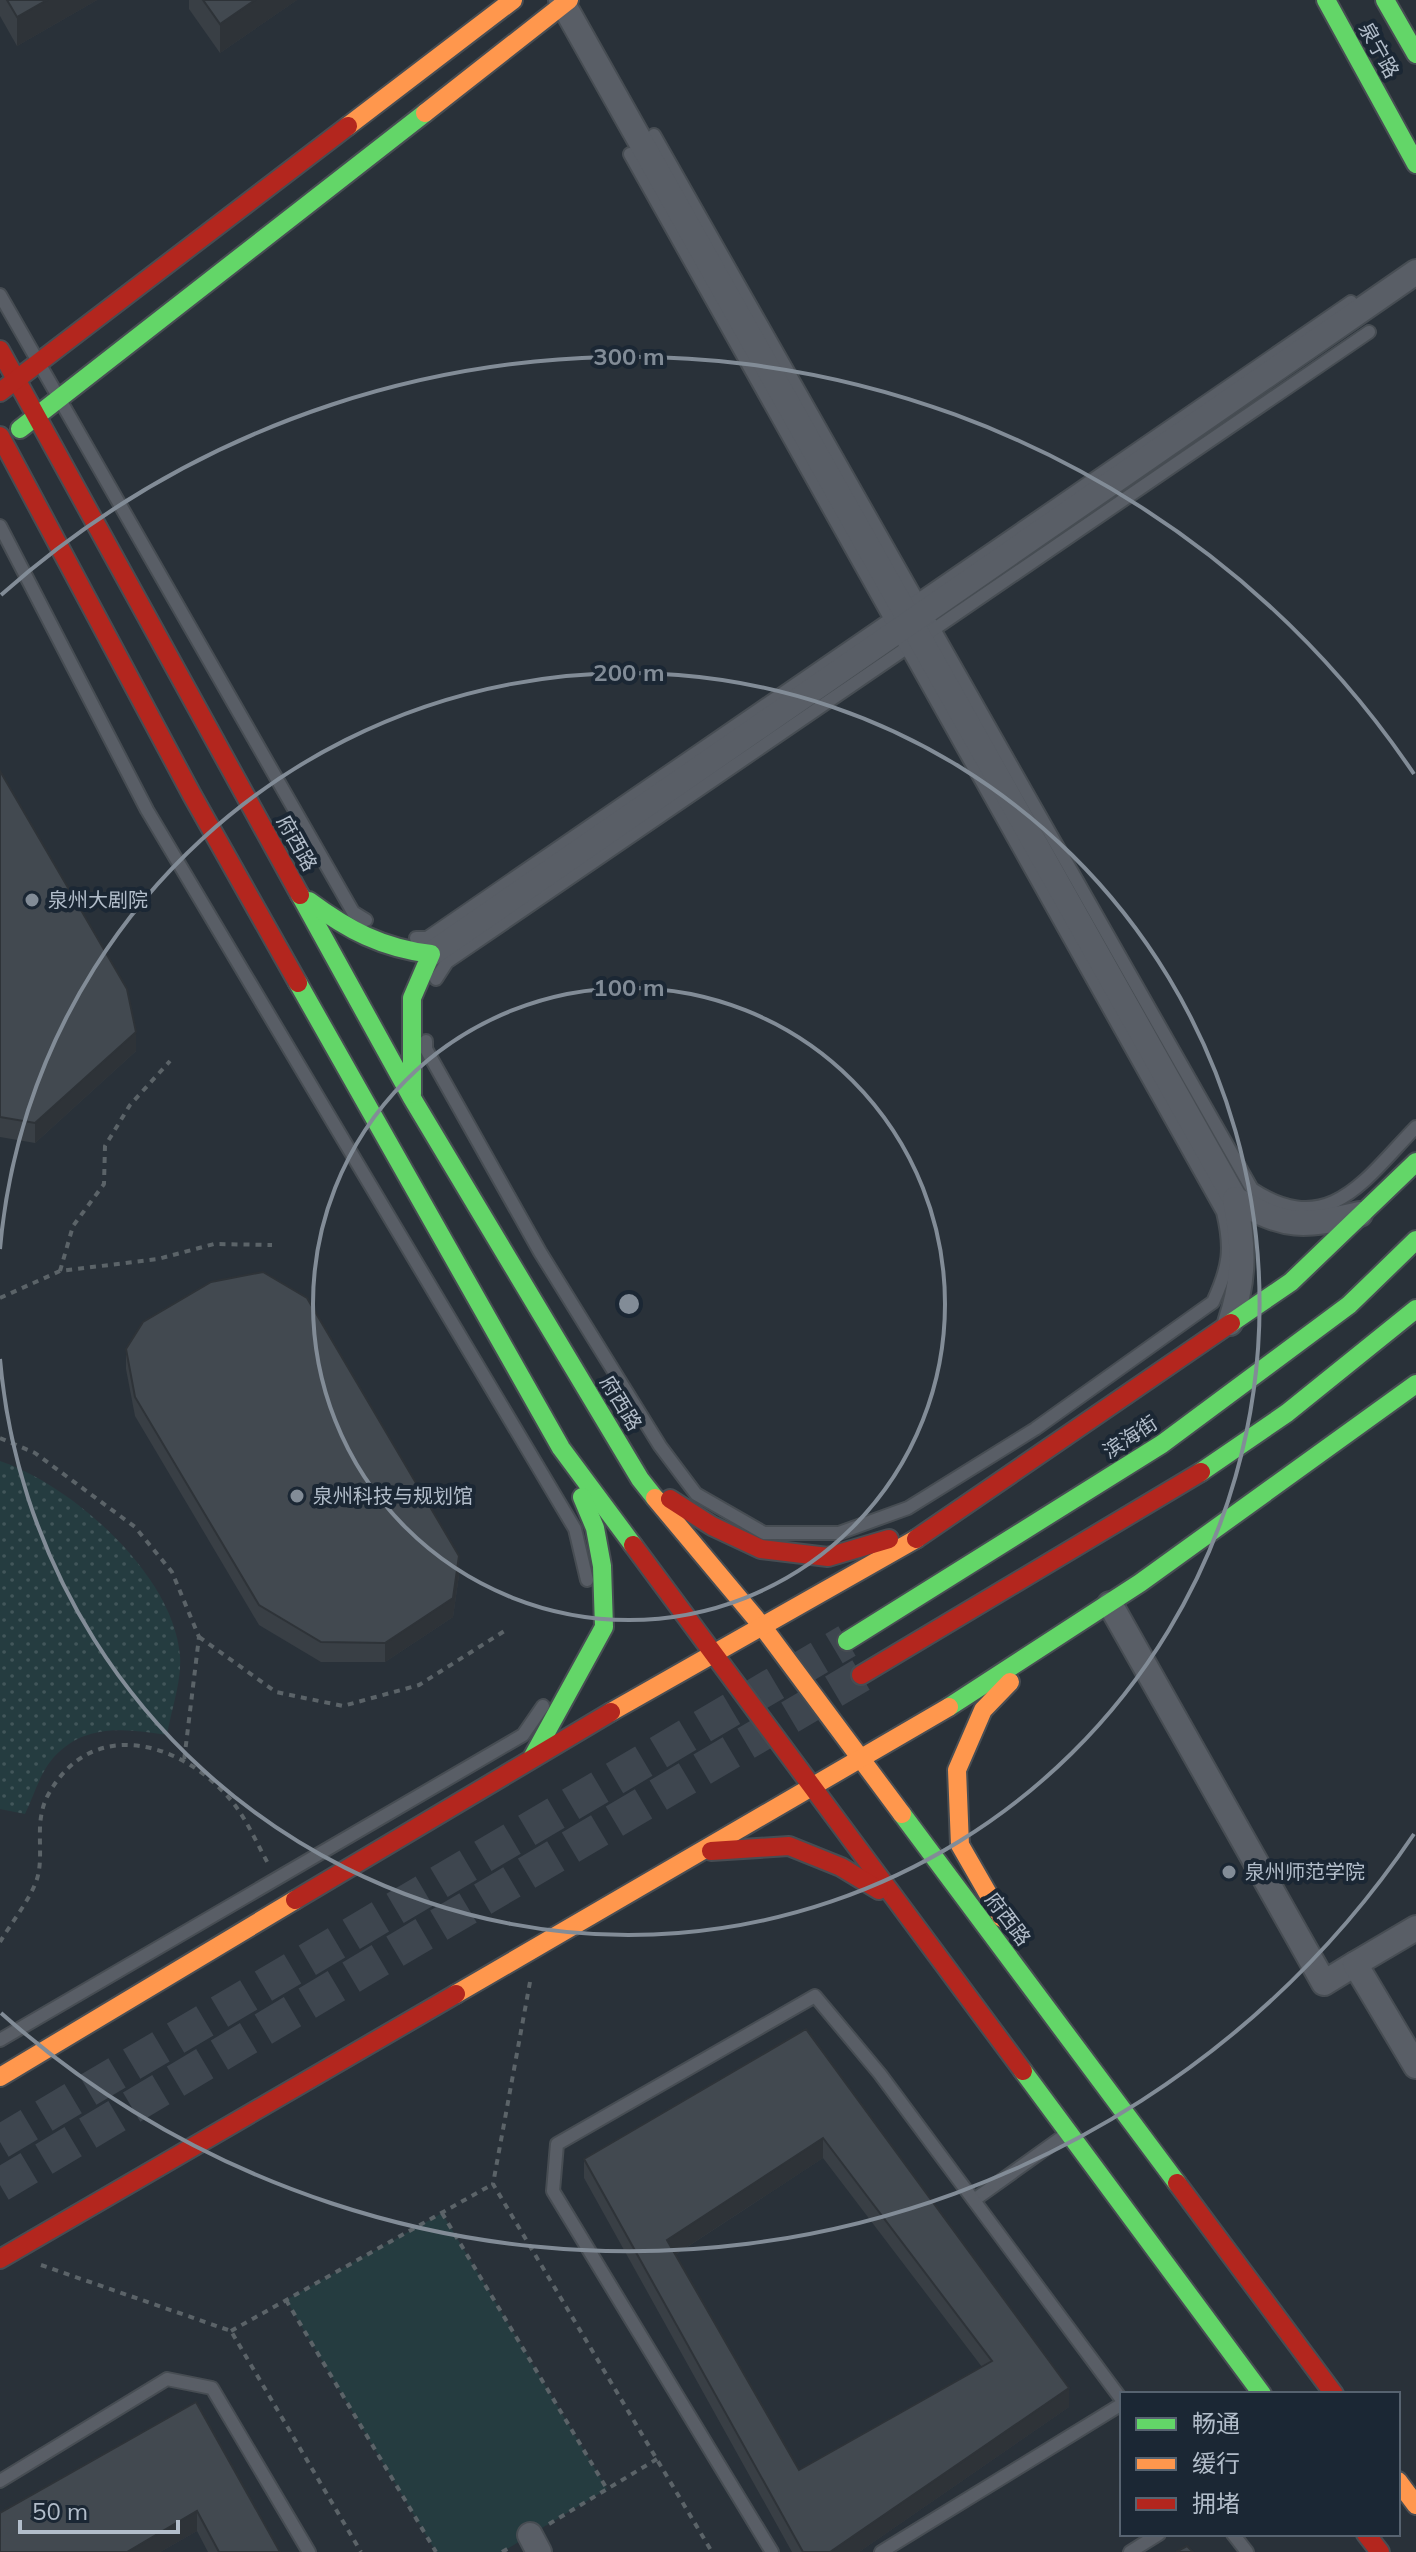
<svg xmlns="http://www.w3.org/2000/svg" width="1416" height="2552" font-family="Mulish,'Noto Sans SC',sans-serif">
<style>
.grass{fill:#253c40}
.park{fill:url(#park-dots)}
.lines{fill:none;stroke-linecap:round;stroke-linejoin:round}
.secondary-tunnel{stroke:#3e464f;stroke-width:34;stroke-dasharray:34 17;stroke-linecap:butt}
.lane-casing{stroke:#474d53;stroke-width:16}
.street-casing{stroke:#474d53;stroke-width:28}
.fast-casing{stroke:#474d53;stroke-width:22}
.slow-casing{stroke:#474d53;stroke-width:22}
.jam-casing{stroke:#474d53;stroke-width:22}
.path{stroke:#5b6368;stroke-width:4;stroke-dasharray:6 6;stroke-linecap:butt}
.lane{stroke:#595e66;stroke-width:12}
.street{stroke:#595e66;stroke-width:24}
.fast{stroke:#63d668;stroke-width:18}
.slow{stroke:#ff974d;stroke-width:18}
.jam{stroke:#b3261e;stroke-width:18}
.wall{fill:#393f45;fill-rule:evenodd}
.shaded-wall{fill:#2e3338}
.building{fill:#424950;stroke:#2e3338;stroke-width:2;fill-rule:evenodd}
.ring{fill:none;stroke:#828c97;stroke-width:4}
.poi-dot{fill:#828c97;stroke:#1b2734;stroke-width:3}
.labels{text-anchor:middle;stroke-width:8;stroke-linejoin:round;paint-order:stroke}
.street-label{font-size:20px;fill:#b2bdca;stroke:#1b2734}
.poi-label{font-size:20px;fill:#b2bdca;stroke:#1b2734;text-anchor:start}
.centre{fill:#828c97;stroke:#1b2734;stroke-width:4}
.ring-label{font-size:24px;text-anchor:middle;font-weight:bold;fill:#828c97;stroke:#1b2734;stroke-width:8;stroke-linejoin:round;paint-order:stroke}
</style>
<defs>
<pattern id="park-dots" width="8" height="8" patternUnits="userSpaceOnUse" patternTransform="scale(2)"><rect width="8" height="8" fill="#253c40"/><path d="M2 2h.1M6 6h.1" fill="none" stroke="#42565a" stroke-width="1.8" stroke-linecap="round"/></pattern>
</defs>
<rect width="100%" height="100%" fill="#293139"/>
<polygon class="grass" points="442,2213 607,2489 502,2552 436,2552 286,2300"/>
<path class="park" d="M0 1461C72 1485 174 1575 180 1656 182 1680 171 1711 167 1735 124 1728 80 1723 50 1762 39 1776 33 1798 25 1814L0 1809Z"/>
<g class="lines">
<g class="secondary-tunnel">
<polyline points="0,2142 847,1641"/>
<polyline points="0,2185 861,1675"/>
</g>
<defs>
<g id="lane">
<polyline points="654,135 921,606"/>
<polyline points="0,295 353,912 366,920"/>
<polyline points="0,526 147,810 575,1529 587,1580"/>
<path d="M930 622 1252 1189C1329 1240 1366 1178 1416 1127"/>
<polyline points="416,938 427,938 1351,302"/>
<polyline points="436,979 447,962 1369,332"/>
<path d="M426 1041V1049L540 1252 660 1446 696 1494 764 1533H839L908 1508 1035 1429 1213 1302C1229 1267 1232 1249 1223 1212L630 154"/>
<polyline points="0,2040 523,1735 543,1706"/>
<polyline points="974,2200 1065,2135"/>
<polyline points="0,2481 167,2379 212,2388 309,2552"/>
<polyline points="1233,2534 1247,2552"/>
<polyline points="772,2552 553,2191 557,2144 815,1996 880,2074 1122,2400"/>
<polyline points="881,2552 1122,2404"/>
<polyline points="1130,2552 1159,2534"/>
</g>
<g id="street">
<polyline points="561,0 1235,1199"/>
<polyline points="431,954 1416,272"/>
<path d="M1230 1323C1245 1277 1244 1247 1235 1199 1287 1229 1302 1227 1360 1214"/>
<polyline points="1110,1604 1324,1983 1355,1964"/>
<polyline points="1416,1928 1355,1964 1416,2066"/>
<polyline points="530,2535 539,2552"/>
</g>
<g id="fast">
<polyline points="1326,0 1416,164"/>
<polyline points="1385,0 1416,54"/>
<polyline points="20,429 425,113"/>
<polyline points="300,895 412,1098 640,1479 655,1498"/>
<path d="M309 901C348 930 382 948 431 954L412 998V1094"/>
<polyline points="298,983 561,1448 633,1545"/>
<polyline points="1231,1323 1291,1282 1416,1162"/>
<polyline points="1201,1472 1287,1413 1416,1309"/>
<polyline points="847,1641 1162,1444 1349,1305 1416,1240"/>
<polyline points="949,1707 1140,1583 1416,1384"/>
<polyline points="532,1758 604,1627 602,1566 595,1528 582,1497"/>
<polyline points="902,1814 1177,2183"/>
<polyline points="1023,2071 1262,2394"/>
</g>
<g id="slow">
<polyline points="425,113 569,0"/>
<polyline points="348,126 513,0"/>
<polyline points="655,1498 762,1626 902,1814"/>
<polyline points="611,1712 916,1539"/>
<polyline points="1002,1918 960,1845 957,1770 983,1710 1010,1682"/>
<polyline points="456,1994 949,1707"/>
<polyline points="0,2077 295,1900"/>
<polyline points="1398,2481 1416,2505"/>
</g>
<g id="jam">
<polyline points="0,350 300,895"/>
<polyline points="0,392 348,126"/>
<polyline points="0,436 192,795 298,983"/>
<polyline points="670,1499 712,1526 761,1549 828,1557 889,1539"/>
<polyline points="916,1539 1231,1323"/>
<polyline points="633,1545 1023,2071"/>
<polyline points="861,1675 1201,1472"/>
<polyline points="711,1851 789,1846 841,1867 879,1890"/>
<polyline points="295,1900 611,1712"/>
<polyline points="1177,2183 1334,2394"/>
<polyline points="0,2259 456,1994"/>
<polyline points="1366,2534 1380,2552"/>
</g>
</defs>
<use href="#lane" class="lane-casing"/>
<use href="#street" class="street-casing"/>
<use href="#fast" class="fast-casing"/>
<use href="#slow" class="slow-casing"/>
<use href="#jam" class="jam-casing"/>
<g class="path">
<polyline points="60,1271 73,1226 104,1184 105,1146 130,1105 170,1061"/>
<polyline points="0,1298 60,1271 158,1259 214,1244 272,1245"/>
<polyline points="0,1438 35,1453 135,1527 172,1572 199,1637 184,1761"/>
<polyline points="199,1637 276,1692 343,1706 419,1685 506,1630"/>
<path d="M0 1942C11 1923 30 1900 37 1879 45 1853 33 1823 48 1795 92 1714 185 1742 234 1804 248 1822 258 1846 270 1867"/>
<polyline points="530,1982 493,2184 712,2552"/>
<polyline points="442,2213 607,2489"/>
<polyline points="41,2265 231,2331 361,2552"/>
<polyline points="286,2300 436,2552"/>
<polyline points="231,2331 493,2184"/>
<polyline points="549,2524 657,2459"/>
<polyline points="502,2552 511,2547"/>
</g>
<use href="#lane" class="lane"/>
<use href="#street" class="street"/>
<use href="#fast" class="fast"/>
<use href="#slow" class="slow"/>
<use href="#jam" class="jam"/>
</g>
<g class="wall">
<polygon points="0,0 97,0 17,46 0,16"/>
<polygon points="189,0 297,0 220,53 189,9"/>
<polygon points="0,771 136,1051 35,1143 0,1137"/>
<polygon points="126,1349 459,1575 453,1617 385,1662 321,1662 259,1625 135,1416 126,1369"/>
<path d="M806 2029 1069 2407 859 2552H792L584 2178V2159ZM823 2158 982 2367 799 2470 675 2255Z"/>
<polygon points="196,2402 280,2552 208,2552 197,2531 160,2552 0,2552"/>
</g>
<g class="shaded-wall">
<polygon points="47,0 97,0 17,46 17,17"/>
<polygon points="255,0 297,0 220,53 220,24"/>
<polygon points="136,1032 136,1051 35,1143 35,1123"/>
<polygon points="459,1556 459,1575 453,1617 385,1662 385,1643"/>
<polygon points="823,2138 823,2158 667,2260 667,2240"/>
<polygon points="1069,2388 1069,2407 859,2552 830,2552"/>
<polygon points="197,2511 197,2531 160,2552 127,2552"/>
</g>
<g class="building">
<polygon points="7,0 47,0 17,17"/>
<polygon points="203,0 255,0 220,24"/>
<polygon points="0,771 127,989 136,1032 35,1123 0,1117"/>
<polygon points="263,1272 307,1298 459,1556 453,1598 385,1643 321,1642 259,1605 135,1397 126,1349 143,1322 211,1282"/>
<path d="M806 2029 1069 2388 830 2552H803L584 2159ZM823 2138 992 2361 799 2470 667 2240Z"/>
<polygon points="196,2402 280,2552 219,2552 197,2511 127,2552 0,2552 0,2513"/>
<polygon points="1187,2546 1193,2552 1176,2552"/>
</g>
<g class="ring">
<circle cx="629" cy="1304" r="316"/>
<path d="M0 1249A631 631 0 1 1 0 1359"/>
<path d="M1414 1834A947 947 0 0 1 1 2013M1 595A947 947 0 0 1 1414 774"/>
</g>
<g class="poi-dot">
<circle cx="32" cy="900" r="8"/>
<circle cx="297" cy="1496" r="8"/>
<circle cx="1229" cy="1872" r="8"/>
</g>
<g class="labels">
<g class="street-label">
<text transform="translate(1379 50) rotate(61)" y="7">泉宁路</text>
<text transform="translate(297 843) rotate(61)" y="7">府西路</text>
<text transform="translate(621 1403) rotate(59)" y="7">府西路</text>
<text transform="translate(1130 1437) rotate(-33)" y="7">滨海街</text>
<text transform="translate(1008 1919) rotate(53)" y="7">府西路</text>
</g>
<g class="poi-label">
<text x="48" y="907">泉州大剧院</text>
<text x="313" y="1503">泉州科技与规划馆</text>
<text x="1245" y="1879">泉州师范学院</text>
</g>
</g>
<circle cx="629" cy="1304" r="12" class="centre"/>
<g class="ring-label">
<text x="629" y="365">300 m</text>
<text x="629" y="681">200 m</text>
<text x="629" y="996">100 m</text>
</g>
<rect x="1120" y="2392" width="280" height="144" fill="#1b2734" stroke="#576370" stroke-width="2"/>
<rect x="1136" y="2418" width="40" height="12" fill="#63d668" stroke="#576370" stroke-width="2"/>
<text x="1192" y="2432" font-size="24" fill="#b2bdca">畅通</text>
<rect x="1136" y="2458" width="40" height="12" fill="#ff974d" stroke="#576370" stroke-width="2"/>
<text x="1192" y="2472" font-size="24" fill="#b2bdca">缓行</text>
<rect x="1136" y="2498" width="40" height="12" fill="#b3261e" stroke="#576370" stroke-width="2"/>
<text x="1192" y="2512" font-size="24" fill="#b2bdca">拥堵</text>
<path d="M20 2520v12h158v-12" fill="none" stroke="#b2bdca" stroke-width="4"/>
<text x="32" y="2520" font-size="24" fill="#b2bdca" stroke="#1b2734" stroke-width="6" paint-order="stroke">50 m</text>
</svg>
